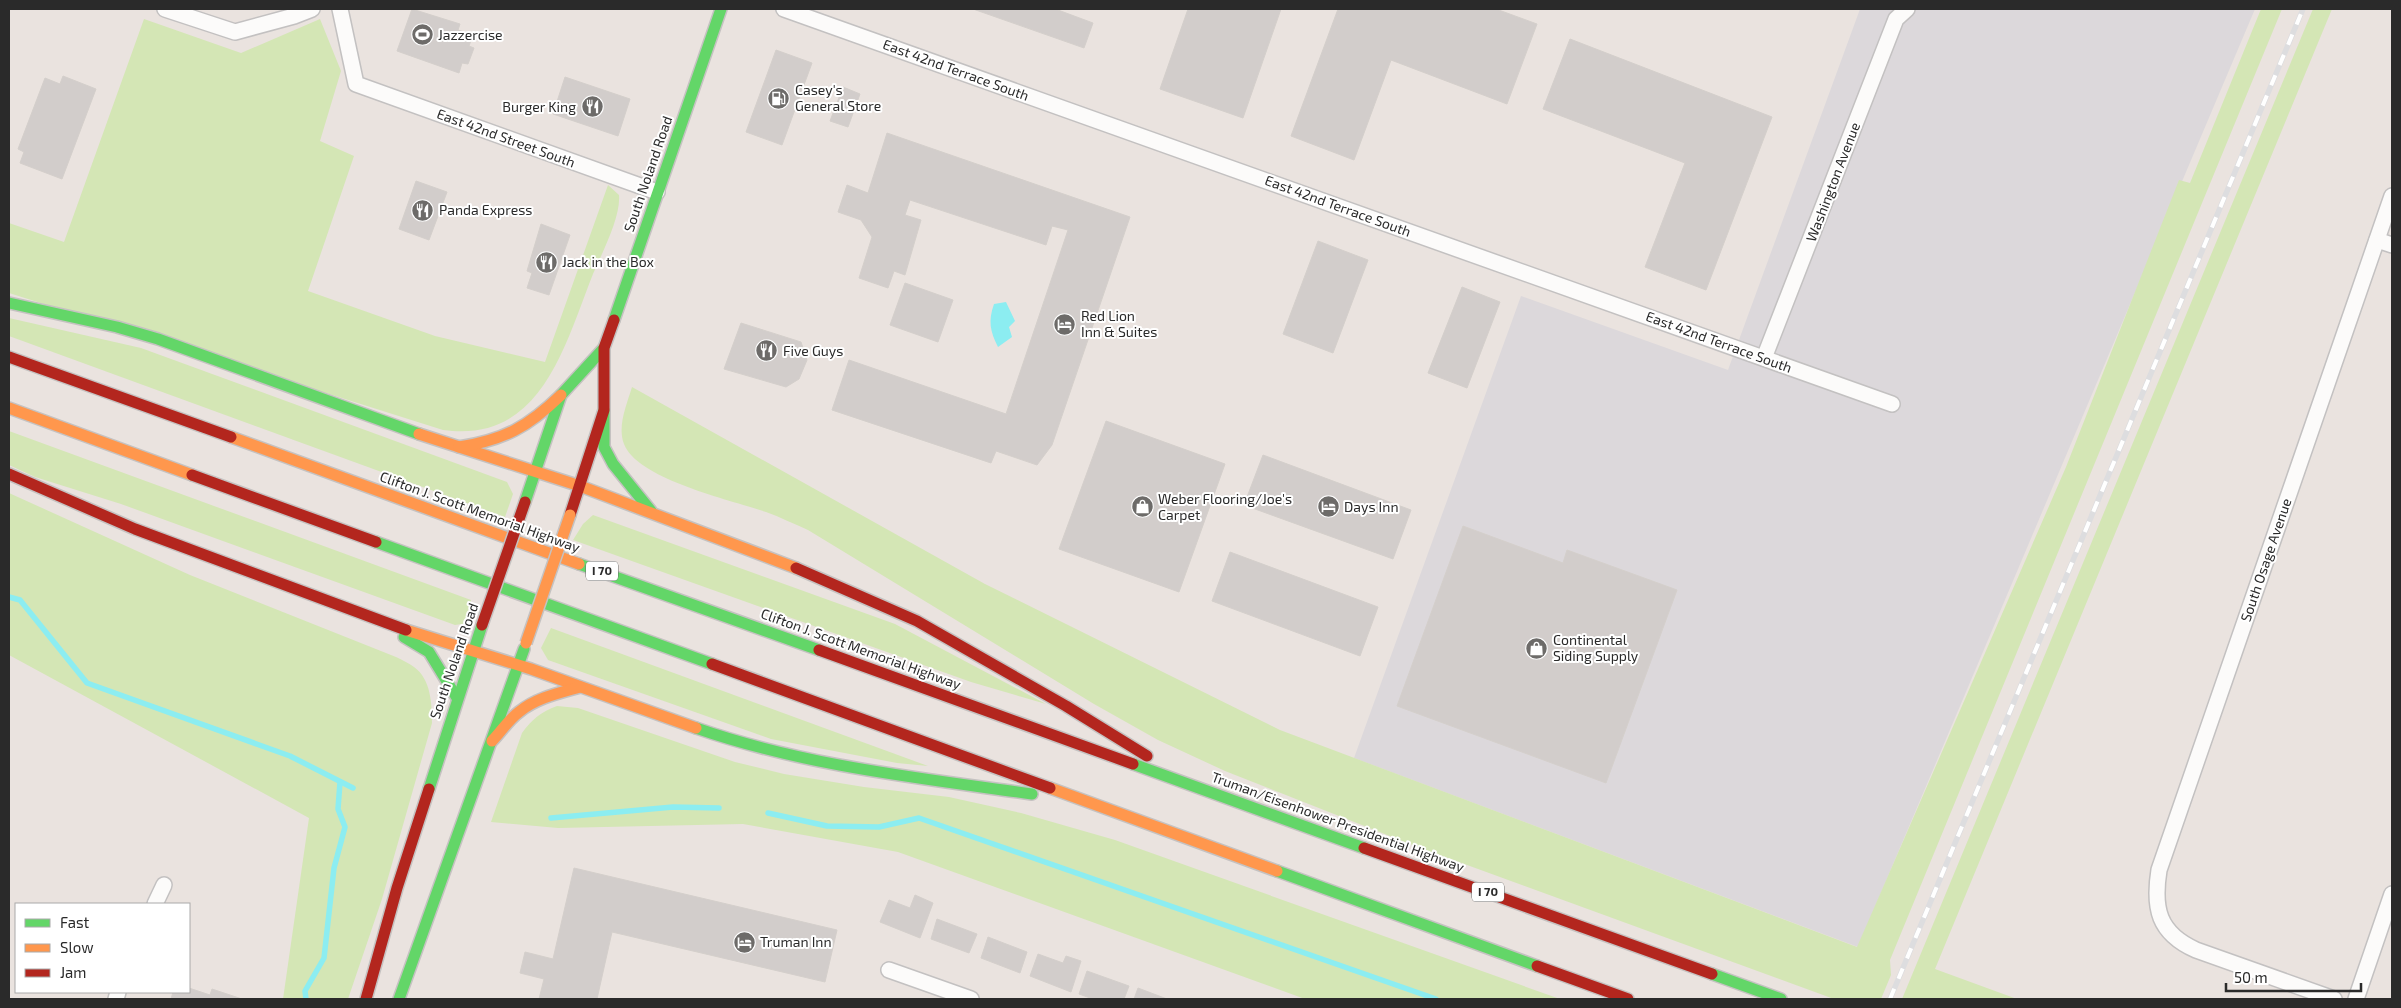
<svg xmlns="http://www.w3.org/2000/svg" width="2401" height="1008" font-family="'Exo 2',sans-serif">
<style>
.industrial{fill:#dcd8db}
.green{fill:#d4e6b5}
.water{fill:#8cedf1}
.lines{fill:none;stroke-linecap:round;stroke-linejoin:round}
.stream{stroke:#8cedf1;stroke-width:5.5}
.building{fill:#d2cdcb;stroke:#d4cfcb}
.street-casing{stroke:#c3c1c1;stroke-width:18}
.fast-casing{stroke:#c5c2c1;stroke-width:14}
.slow-casing{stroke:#c5c2c1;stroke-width:14}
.jam-casing{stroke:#c5c2c1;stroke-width:14}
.street{stroke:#fcfbfa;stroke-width:15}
.fast{stroke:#63d668;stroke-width:11}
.slow{stroke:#ff974d;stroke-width:11}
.jam{stroke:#b3261e;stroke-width:11}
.rail-casing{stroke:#dddddf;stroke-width:5.5}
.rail{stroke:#fff;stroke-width:4;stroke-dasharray:11;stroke-linecap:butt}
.slow-bridge-casing{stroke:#c5c2c1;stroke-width:14;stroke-linecap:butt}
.jam-bridge-casing{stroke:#c5c2c1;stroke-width:14;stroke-linecap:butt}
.slow-bridge{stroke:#ff974d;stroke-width:11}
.jam-bridge{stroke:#b3261e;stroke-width:11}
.labels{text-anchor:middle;stroke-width:4;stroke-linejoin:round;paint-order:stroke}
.shield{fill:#fff;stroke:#6a6a6a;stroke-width:1}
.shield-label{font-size:12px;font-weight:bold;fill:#2a2a2a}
.poi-label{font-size:14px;fill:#2a2a2a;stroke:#fff;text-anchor:start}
.street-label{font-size:14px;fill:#2a2a2a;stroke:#fff}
</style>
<rect width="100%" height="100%" fill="#eae3df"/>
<polygon class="industrial" points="1860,9 2255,9 1858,947 1354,758 1521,296 1728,370"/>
<g class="green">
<path d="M2261 9H2282L1890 960 1891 975 1881 999H1834L1415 846 1225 771 1158 740 1094 704 808 530C794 524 780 517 766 512 731 500 637 479 624 444 617 426 627 404 632 387L985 584 1280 730 1857 947 2066 467 2179 180 2190 183Z"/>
<polygon points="2313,9 2332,9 1935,969 2017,999 1902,999"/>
<path d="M144 19 241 53 320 19 341 71 320 141 354 156 308 291 435 336 545 362 608 185 619 195C621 217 602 253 593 274 564 347 541 444 443 430L9 293V223L64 242Z"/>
<polygon points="9,318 141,348 507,482 513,494 505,517 9,336"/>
<polygon points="9,431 471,600 468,623 455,625 121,504 35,477 9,465"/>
<path d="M9 493 190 575 396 657C402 660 409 663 414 667 431 679 432 704 432 723L382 899 348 999H283L309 818 9 655Z"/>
<polygon points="593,515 895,624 1046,704 971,682 573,540 583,524"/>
<polygon points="551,628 928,766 897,763 771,739 548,660 541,648"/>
<path d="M557 706 578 708 735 762 784 774 864 787 949 797 1021 813 1115 840 1560 999H1305L898 852 743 824 558 828 491 822 522 733C532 719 541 712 557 706Z"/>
</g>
<path class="water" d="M1006 302 1015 321 1009 327 1012 337 998 347C990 331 988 321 994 304Z"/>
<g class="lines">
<g class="stream">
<polyline points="9,597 20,600 87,683 290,756 353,788"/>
<polyline points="768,813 827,826 879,827 919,818 1436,999"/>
<polyline points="551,818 673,807 719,808"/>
<polyline points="306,999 305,991 324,958 334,868 345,827 338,809 340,782"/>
</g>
</g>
<g class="building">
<polygon points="412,9 460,24 458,30 473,35 469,46 474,48 468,64 462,63 459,73 397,51"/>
<polygon points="973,9 1059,9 1058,10 1093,23 1084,48"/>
<polygon points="1188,9 1281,9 1243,118 1160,89"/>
<polygon points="1338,9 1496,9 1537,24 1507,104 1391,60 1354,160 1291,136"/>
<polygon points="1570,39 1772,117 1706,290 1645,267 1685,163 1543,109"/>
<polygon points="776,50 812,63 782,145 746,132"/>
<polygon points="63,76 96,89 62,179 20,163 24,152 18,149 45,78 60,84"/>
<polygon points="565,77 630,99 618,136 553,114"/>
<polygon points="843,87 860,94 848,127 830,121"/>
<polygon points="887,133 1130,217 1052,445 1037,465 996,451 991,463 832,410 849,360 1006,414 1068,230 1052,226 1046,245 910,200 905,215 921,220 905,275 894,271 888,288 859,278 872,237 861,220 838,212 847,185 868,193"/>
<polygon points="416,181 447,192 429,240 399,229"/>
<polygon points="541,224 570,235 549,295 527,288 532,273 527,271"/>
<polygon points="1318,241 1368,260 1333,353 1283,334"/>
<polygon points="905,283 953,300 938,342 890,325"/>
<polygon points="1462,287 1500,302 1467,388 1428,373"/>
<polygon points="741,323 801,342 807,360 799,379 786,387 724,369"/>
<polygon points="1106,421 1225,464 1179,592 1059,549"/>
<polygon points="1263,455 1411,510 1393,559 1244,505"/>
<polygon points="1463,526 1563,563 1567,550 1677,590 1606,783 1397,706"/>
<polygon points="1230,552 1378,607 1360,656 1212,601"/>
<polygon points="574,868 837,930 825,982 612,932 597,999 539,999 544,979 520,973 525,952 553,959"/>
<polygon points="915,895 933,903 920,938 880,922 889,900 910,908"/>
<polygon points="937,919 977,934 969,953 931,939"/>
<polygon points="988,937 1027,952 1020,973 981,958"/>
<polygon points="1038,954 1063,963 1066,956 1081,961 1071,992 1030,976"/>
<polygon points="1087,971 1129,986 1124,999 1093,999 1079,994"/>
<polygon points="189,988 210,995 212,989 242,999 171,999 173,992 189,992"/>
<polygon points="1138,988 1167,999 1134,999"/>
</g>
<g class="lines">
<defs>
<g id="street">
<polyline points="165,9 235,32 294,16 312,9"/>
<polyline points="340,9 356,84 657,192"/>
<polyline points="784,9 1892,404"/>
<polyline points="2377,240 2392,245"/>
<polyline points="1764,358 1896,19 1907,9"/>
<polyline points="155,904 164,885"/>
<polyline points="889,970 971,999"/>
<polyline points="116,999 118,992"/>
<path d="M2334 999 2196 950C2158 933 2153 908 2159 870L2392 196"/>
<polyline points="2356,999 2392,894"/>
</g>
<g id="fast">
<polyline points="9,303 117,327 158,339 419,434"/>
<polyline points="614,320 721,9"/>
<polyline points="604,410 604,447 613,464 651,511"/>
<polyline points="525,502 561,395 604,348"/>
<polyline points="376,542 712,664"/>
<polyline points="579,564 819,650"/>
<polyline points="404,637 429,652 457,698"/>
<path d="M696 728C805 766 919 778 1032 794"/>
<polyline points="1133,764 1364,848"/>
<polyline points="429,789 482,625"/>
<polyline points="1277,871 1537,966"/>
<polyline points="1712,974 1781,999"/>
<polyline points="399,999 524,649"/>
</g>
<g id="slow">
<polyline points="9,408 192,475"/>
<polyline points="419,434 580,486 796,568"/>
<polyline points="231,437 579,564"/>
<path d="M459 447C504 440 528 427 561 395"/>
<polyline points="406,630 531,669 696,728"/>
<path d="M492 741C501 732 508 720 519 712 536 698 559 693 580 687"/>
<polyline points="1050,788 1277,871"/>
</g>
<g id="jam">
<polyline points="9,357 231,437"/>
<polyline points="9,474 135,529 406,630"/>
<polyline points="192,475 376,542"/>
<polyline points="570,515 604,410 604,348 614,320"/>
<polyline points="796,568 917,621 1066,706 1147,756"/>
<polyline points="819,650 1133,764"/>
<polyline points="712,664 1050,788"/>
<polyline points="1364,848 1712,974"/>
<polyline points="1537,966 1628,999"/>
<polyline points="366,999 397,888 429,789"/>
</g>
</defs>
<use href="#street" class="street-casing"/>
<use href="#fast" class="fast-casing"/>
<use href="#slow" class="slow-casing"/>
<use href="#jam" class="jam-casing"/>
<use href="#street" class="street"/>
<use href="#fast" class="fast"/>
<use href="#slow" class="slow"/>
<use href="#jam" class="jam"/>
<defs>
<polyline id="rail" points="1890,999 2303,9"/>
</defs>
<use href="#rail" class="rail-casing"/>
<use href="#rail" class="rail"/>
<defs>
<polyline id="slow-bridge" points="526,643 570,515"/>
<polyline id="jam-bridge" points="482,625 525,502"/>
</defs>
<use href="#slow-bridge" class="slow-bridge-casing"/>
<use href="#jam-bridge" class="jam-bridge-casing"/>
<use href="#slow-bridge" class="slow-bridge"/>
<use href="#jam-bridge" class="jam-bridge"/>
</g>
<defs>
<symbol id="stadium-disc" viewBox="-11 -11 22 22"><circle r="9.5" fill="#6d6b69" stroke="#fff"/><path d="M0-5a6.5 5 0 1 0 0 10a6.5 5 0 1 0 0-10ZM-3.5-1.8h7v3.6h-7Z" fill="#fff"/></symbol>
<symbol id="fuel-disc" viewBox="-11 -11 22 22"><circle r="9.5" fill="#6d6b69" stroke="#fff"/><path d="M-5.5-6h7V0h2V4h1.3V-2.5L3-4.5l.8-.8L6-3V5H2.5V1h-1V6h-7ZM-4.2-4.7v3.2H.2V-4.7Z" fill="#fff"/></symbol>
<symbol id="restaurant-disc" viewBox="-11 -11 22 22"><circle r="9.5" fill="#6d6b69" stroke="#fff"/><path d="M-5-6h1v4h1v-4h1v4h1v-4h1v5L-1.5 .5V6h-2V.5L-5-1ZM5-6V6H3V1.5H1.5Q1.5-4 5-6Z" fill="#fff"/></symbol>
<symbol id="hotel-disc" viewBox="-11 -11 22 22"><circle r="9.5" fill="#6d6b69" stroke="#fff"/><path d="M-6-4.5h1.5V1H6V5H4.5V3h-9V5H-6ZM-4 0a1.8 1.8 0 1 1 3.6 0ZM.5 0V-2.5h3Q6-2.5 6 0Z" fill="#fff"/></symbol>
<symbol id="shop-disc" viewBox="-11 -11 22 22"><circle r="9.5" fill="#6d6b69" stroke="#fff"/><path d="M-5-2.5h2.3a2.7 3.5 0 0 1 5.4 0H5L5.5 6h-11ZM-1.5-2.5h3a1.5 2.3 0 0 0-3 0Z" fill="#fff"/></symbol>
</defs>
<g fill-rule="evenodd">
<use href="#stadium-disc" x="410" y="22" width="25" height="25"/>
<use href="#fuel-disc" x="766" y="86" width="25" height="25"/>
<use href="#restaurant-disc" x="580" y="94" width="25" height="25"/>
<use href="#restaurant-disc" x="410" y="198" width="25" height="25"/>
<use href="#restaurant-disc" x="534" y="250" width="25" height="25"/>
<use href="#hotel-disc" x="1052" y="312" width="25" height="25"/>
<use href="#restaurant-disc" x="754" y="338" width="25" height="25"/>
<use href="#shop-disc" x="1130" y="494" width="25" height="25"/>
<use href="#hotel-disc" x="1316" y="494" width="25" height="25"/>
<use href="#shop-disc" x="1524" y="636" width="25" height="25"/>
<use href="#hotel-disc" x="732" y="930" width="25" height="25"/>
</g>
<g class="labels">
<g class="shield">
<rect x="586" y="561.5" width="32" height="19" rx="4"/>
<rect x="1472" y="882.5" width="32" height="19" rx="4"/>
</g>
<g class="shield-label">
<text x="602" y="575">I 70</text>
<text x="1488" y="896">I 70</text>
</g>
<g class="poi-label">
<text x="438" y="40">Jazzercise</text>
<text x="795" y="95">Casey's<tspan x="795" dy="16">General Store</tspan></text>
<text x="576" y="112" text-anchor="end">Burger King</text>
<text x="439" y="215">Panda Express</text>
<text x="562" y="267">Jack in the Box</text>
<text x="1081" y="321">Red Lion<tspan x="1081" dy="16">Inn &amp; Suites</tspan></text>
<text x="783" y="356">Five Guys</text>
<text x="1158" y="504">Weber Flooring/Joe's<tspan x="1158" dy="16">Carpet</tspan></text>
<text x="1344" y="512">Days Inn</text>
<text x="1553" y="645">Continental<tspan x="1553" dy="16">Siding Supply</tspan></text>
<text x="760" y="947">Truman Inn</text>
</g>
<g class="street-label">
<text transform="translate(956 70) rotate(20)" y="5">East 42nd Terrace South</text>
<text transform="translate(506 138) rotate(20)" y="5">East 42nd Street South</text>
<text transform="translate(648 174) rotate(-71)" y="5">South Noland Road</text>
<text transform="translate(1833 182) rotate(-69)" y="5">Washington Avenue</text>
<text transform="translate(1338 206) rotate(20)" y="5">East 42nd Terrace South</text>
<text transform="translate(1719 342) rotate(20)" y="5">East 42nd Terrace South</text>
<text transform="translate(480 512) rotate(20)" y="5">Clifton J. Scott Memorial Highway</text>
<text transform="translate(2266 560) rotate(-71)" y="5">South Osage Avenue</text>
<text transform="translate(861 649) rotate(20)" y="5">Clifton J. Scott Memorial Highway</text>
<text transform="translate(454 661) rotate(-71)" y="5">South Noland Road</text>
<text transform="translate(1338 822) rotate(20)" y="5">Truman/Eisenhower Presidential Highway</text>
</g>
</g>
<rect width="2401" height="1008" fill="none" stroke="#2a2a2a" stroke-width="20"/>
<rect x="15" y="903" width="175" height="90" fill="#ffffff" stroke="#aaaaaa"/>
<rect x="25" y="919" width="25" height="8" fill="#63d668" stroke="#aaaaaa"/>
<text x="60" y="928" font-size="15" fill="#2a2a2a">Fast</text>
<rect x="25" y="944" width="25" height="8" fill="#ff974d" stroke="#aaaaaa"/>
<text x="60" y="953" font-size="15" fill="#2a2a2a">Slow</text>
<rect x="25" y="969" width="25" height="8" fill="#b3261e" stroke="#aaaaaa"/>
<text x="60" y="978" font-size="15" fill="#2a2a2a">Jam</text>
<path d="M2226 983v8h135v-8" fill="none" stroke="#2a2a2a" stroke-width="2.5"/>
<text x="2234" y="983" font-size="15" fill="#2a2a2a" stroke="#ffffff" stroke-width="4" paint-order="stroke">50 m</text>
</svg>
